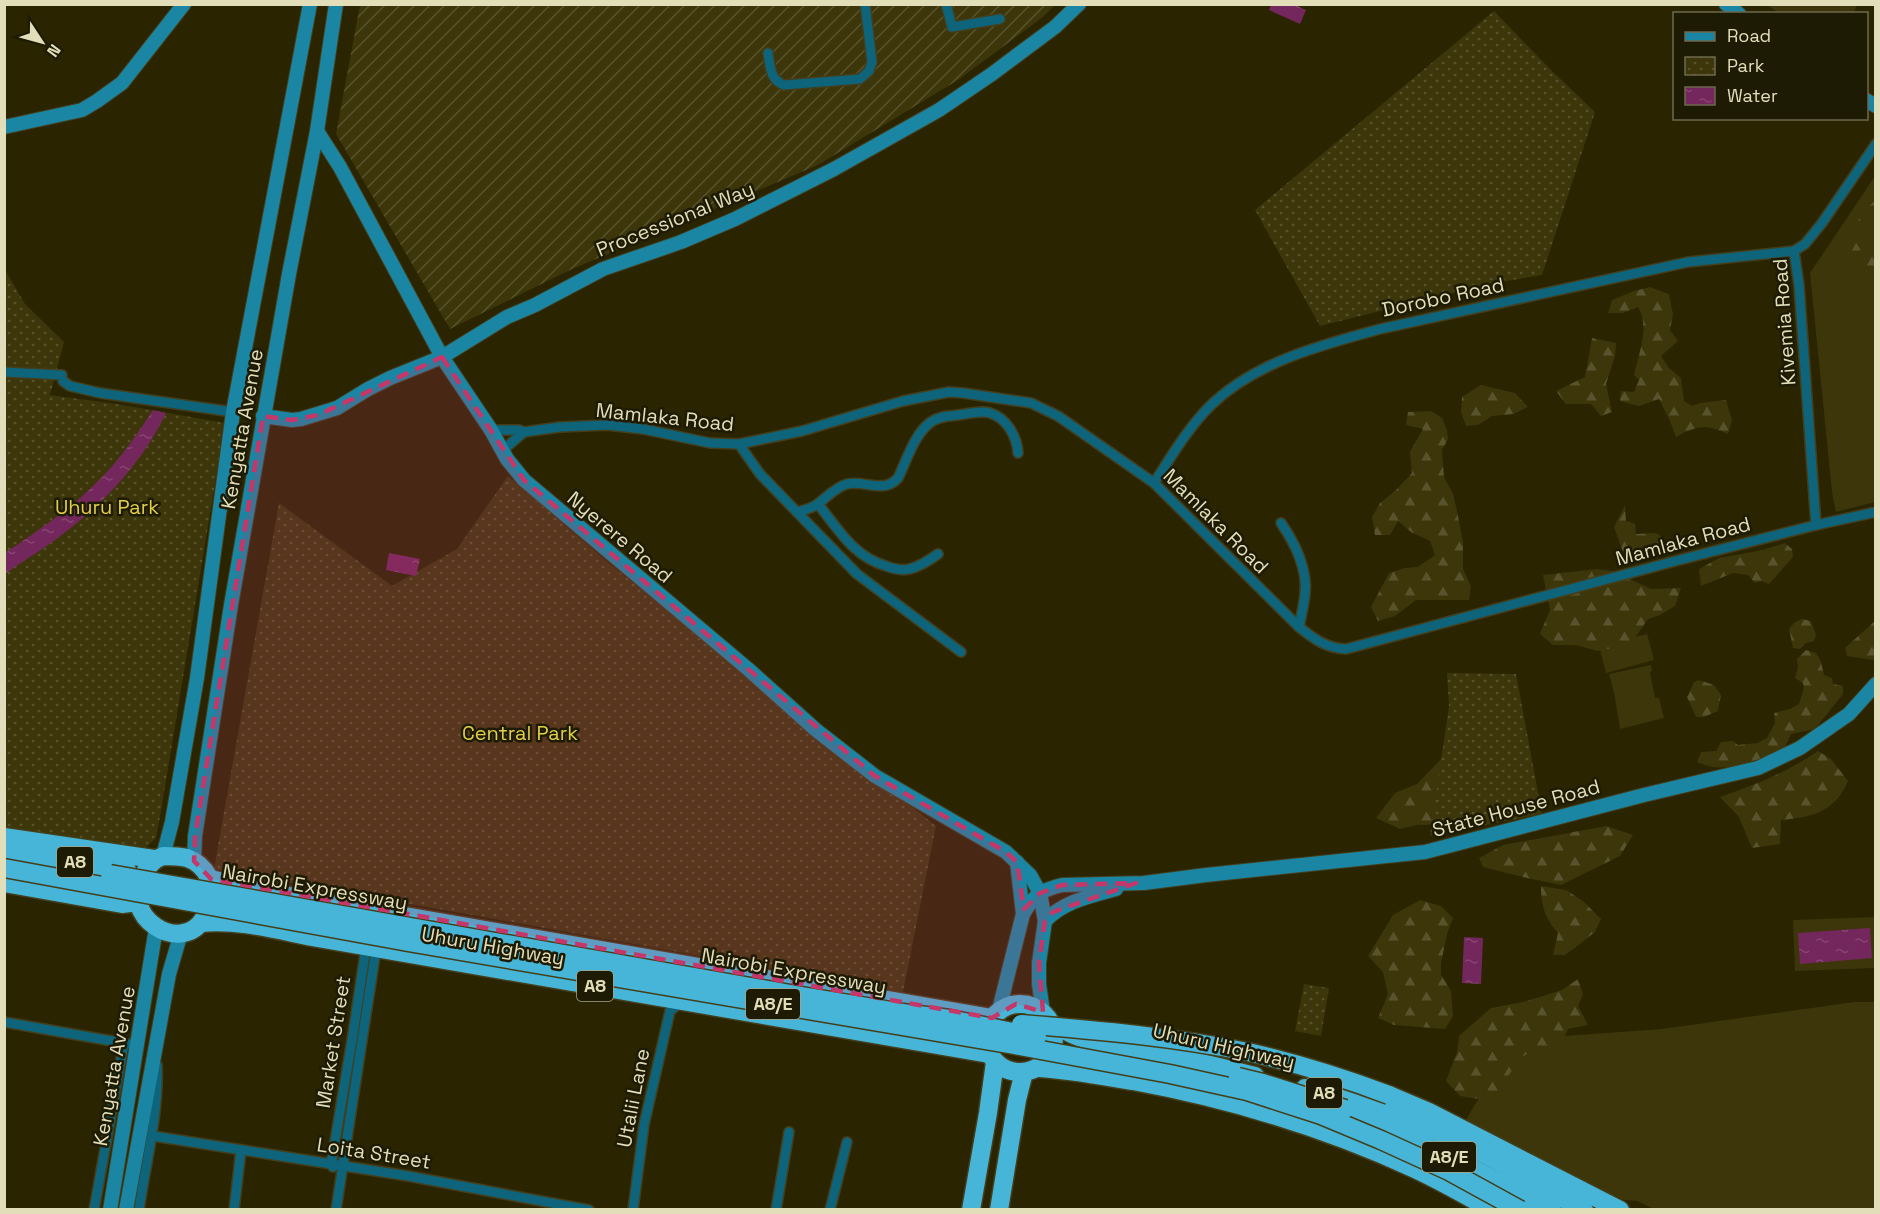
<svg xmlns="http://www.w3.org/2000/svg" width="1880" height="1214" font-family="'Space Grotesk',sans-serif">
<style>
.grass{fill:#3c360a}
.forest{fill:url(#forest-firs)}
.park{fill:url(#park-dots)}
.garden{fill:url(#garden-furrows)}
.water{fill:url(#water-ripples)}
.lines{fill:none;stroke-linecap:round;stroke-linejoin:round}
.street-casing{stroke:#443e1a;stroke-width:12}
.secondary-casing{stroke:#443e1a;stroke-width:16}
.highway-casing{stroke:#443e1a;stroke-width:21}
.street{stroke:#0d647b;stroke-width:9}
.secondary{stroke:#1a86a3;stroke-width:14}
.highway{stroke:#46b5d7;stroke-width:18}
.highway-bridge-casing{stroke:#443e1a;stroke-width:21;stroke-linecap:butt}
.highway-bridge{stroke:#46b5d7;stroke-width:18}
.marked{fill:#c73669;fill-opacity:0.2;stroke:#c73669;stroke-width:4.5;stroke-dasharray:12 8;stroke-linejoin:round}
.labels{text-anchor:middle;stroke-width:5;stroke-linejoin:round;paint-order:stroke}
.shield{fill:#1e1b05;stroke:#a8a484;stroke-width:1.5}
.shield-label{font-size:18px;font-weight:bold;fill:#e3deba}
.street-label{font-size:20px;fill:#e3deba;stroke:#1e1b05}
.park-label{font-size:20px;fill:#e2cf45;stroke:#1e1b05}
</style>
<defs>
<pattern id="forest-firs" width="22" height="20" patternUnits="userSpaceOnUse" patternTransform="scale(1.5)"><rect width="22" height="20" fill="#3c360a"/><path d="M5 1l3.5 6h-7zM16 11l3.5 6h-7z" fill="#58532c"/></pattern>
<pattern id="park-dots" width="8" height="8" patternUnits="userSpaceOnUse" patternTransform="scale(1.5)"><rect width="8" height="8" fill="#3c360a"/><path d="M2 2h.1M6 6h.1" fill="none" stroke="#58532c" stroke-width="1.8" stroke-linecap="round"/></pattern>
<pattern id="garden-furrows" width="10" height="10" patternUnits="userSpaceOnUse" patternTransform="scale(1.5)"><rect width="10" height="10" fill="#3c360a"/><path d="M-1 1l2-2M0 10L10 0M9 11l2-2" fill="none" stroke="#58532c"/></pattern>
<pattern id="water-ripples" width="26" height="14" patternUnits="userSpaceOnUse" patternTransform="scale(1.5)"><rect width="26" height="14" fill="#73275c"/><path d="M2 4q2-2 4 0t4 0M15 11q2-2 4 0t4 0" fill="none" stroke="#874671"/></pattern>
</defs>
<rect width="100%" height="100%" fill="#2a2400"/>
<g class="grass">
<polygon points="1767,5 1857,5 1853,14 1779,13"/>
<polygon points="1875,176 1875,502 1836,512 1832,492 1810,273"/>
<polygon points="1647,634 1654,660 1606,673 1599,646"/>
<polygon points="1651,665 1652,671 1650,672 1655,698 1659,698 1664,718 1620,729 1614,692 1609,674"/>
<polygon points="1875,917 1875,968 1795,971 1793,920"/>
<polygon points="1854,1002 1875,1002 1875,1209 1654,1209 1637,1201 1613,1199 1465,1122 1474,1106 1502,1064 1564,1036 1662,1029"/>
</g>
<g class="forest">
<polygon points="1875,201 1875,218 1868,222 1865,236 1850,236 1863,211"/>
<path d="M1865 239 1875 246V277C1866 270 1862 260 1851 252L1856 243Z"/>
<path d="M1650 287 1669 294 1673 314 1670 330 1678 341 1661 356 1669 368 1681 378 1684 401 1692 406 1700 403 1726 400 1732 420 1728 434C1707 424 1697 425 1676 437L1670 421 1659 399 1639 406 1620 401 1621 391 1634 392 1639 380 1634 375C1639 353 1650 326 1638 307L1623 313H1608L1612 300 1634 291Z"/>
<polygon points="1592,338 1616,343 1615,356 1606,384 1612,412 1601,416 1591,404 1566,404 1556,391 1585,377"/>
<polygon points="1481,385 1515,393 1528,407 1513,414 1492,416 1478,425 1466,426 1461,412 1462,397"/>
<polygon points="1431,411 1442,418 1447,430 1448,439 1442,450 1444,477 1453,494 1457,511 1463,542 1463,569 1471,586 1469,600 1416,600 1395,616 1378,621 1371,607 1389,573 1405,568 1418,567 1435,555 1430,541 1411,532 1398,521 1390,535 1375,535 1372,517 1380,503 1395,491 1412,473 1410,452 1423,429 1406,425 1408,412"/>
<polygon points="1625,505 1626,521 1635,524 1636,534 1656,533 1661,536 1663,549 1631,558 1623,552 1614,527"/>
<polygon points="1785,543 1792,549 1793,557 1769,584 1761,581 1755,583 1748,575 1733,573 1701,586 1699,569 1719,558 1763,550"/>
<polygon points="1597,569 1613,571 1651,589 1681,588 1675,606 1660,615 1648,619 1630,645 1597,651 1576,645 1553,645 1540,634 1550,610 1543,575"/>
<polygon points="1802,619 1811,621 1816,635 1814,641 1806,643 1800,649 1793,648 1789,629 1795,622"/>
<polygon points="1875,621 1875,657 1873,660 1847,656 1845,648"/>
<path d="M1806 650 1816 653 1821 662 1824 675 1832 678 1833 684 1843 686V694L1815 729 1791 734 1783 751C1754 760 1727 776 1697 762L1701 752 1716 751 1721 742 1733 741 1738 745 1757 743 1767 738 1775 723 1774 713 1790 709 1799 704 1804 688 1803 683 1795 678 1798 668 1797 659Z"/>
<polygon points="1699,680 1714,685 1721,695 1718,711 1704,717 1696,717 1687,697 1694,682"/>
<path d="M1818 751 1831 759 1848 781C1834 813 1812 817 1781 820L1780 844 1752 848 1739 817 1720 797C1755 785 1788 772 1818 751Z"/>
<polygon points="1442,758 1487,823 1417,825 1400,829 1376,818 1395,793 1417,784"/>
<polygon points="1606,826 1633,835 1620,856 1561,885 1527,878 1483,867 1479,858 1503,845"/>
<path d="M1541 886 1566 890 1583 901 1601 919 1595 932 1581 943 1565 955H1553L1558 933C1545 918 1541 906 1541 886Z"/>
<polygon points="1420,900 1441,906 1453,918 1447,934 1441,963 1441,975 1451,991 1453,1016 1445,1029 1394,1025 1378,1018 1388,994 1383,972 1368,956 1393,915"/>
<polygon points="1578,979 1583,994 1578,1006 1588,1025 1568,1029 1561,1044 1542,1051 1534,1051 1521,1057 1498,1091 1485,1100 1460,1096 1446,1081 1457,1052 1459,1036 1491,1008 1523,1002 1562,990"/>
</g>
<g class="park">
<polygon points="1494,11 1550,69 1595,112 1542,275 1489,284 1320,326 1255,210"/>
<polygon points="4,268 25,304 64,342 50,395 117,404 225,423 162,805 156,838 137,856 5,838"/>
<polygon points="508,476 611,565 936,826 903,992 214,869 279,503 392,586 457,549"/>
<polygon points="1447,673 1516,674 1542,814 1430,836 1449,706"/>
<polygon points="1304,984 1329,988 1321,1036 1295,1031"/>
</g>
<polygon class="garden" points="360,5 1055,5 1043,17 958,80 818,165 570,270 450,329 336,134"/>
<g class="water">
<polygon points="1271,5 1295,5 1306,10 1300,24 1269,10"/>
<path d="M153 410 166 413C141 466 98 509 51 543 35 554 20 563 5 574V553C36 532 69 510 96 483 118 462 136 436 153 410Z"/>
<polygon points="389,553 420,559 416,576 386,570"/>
<polygon points="1870,928 1872,958 1800,964 1798,933"/>
<polygon points="1464,937 1483,938 1481,984 1462,983"/>
</g>
<g class="lines">
<defs>
<g id="street">
<polyline points="946,4 952,27 1000,19"/>
<path d="M768 53C770 66 770 80 784 85L860 79 869 71 872 62 865 4"/>
<polyline points="1794,251 1799,285 1816,525"/>
<polyline points="4,372 62,375"/>
<polyline points="63,381 70,386 100,393 233,412"/>
<path d="M491 430H519L524 432 560 427 607 425 643 429 710 443 739 444 802 431 903 401 949 392 963 393 1031 403 1058 416 1154 483 1299 627C1314 639 1326 648 1346 649L1679 560 1816 525 1876 512"/>
<polyline points="739,444 760,474 857,574 961,652"/>
<polyline points="503,450 524,432"/>
<path d="M1154 483C1171 457 1188 428 1210 406 1255 362 1321 345 1380 329L1688 262 1794 251 1805 244 1822 223 1876 144"/>
<path d="M818 504C838 529 854 557 886 566 894 569 901 571 909 569 920 567 929 560 938 554"/>
<path d="M797 512C805 510 813 508 819 503 828 496 836 487 847 484 865 480 884 494 898 478 907 460 914 434 931 422 939 416 949 416 958 415 968 414 981 410 990 413 1007 418 1017 437 1018 453"/>
<path d="M1281 523C1295 543 1308 570 1305 594 1304 605 1301 617 1299 627"/>
<polyline points="4,1022 129,1044"/>
<polyline points="153,1136 408,1176 589,1210"/>
<polyline points="333,1167 331,1165 353,1034 365,954 364,946"/>
<polyline points="94,1210 124,1043"/>
<path d="M139 1210C146 1161 159 1114 157 1065"/>
<polyline points="234,1210 241,1150"/>
<polyline points="336,1210 375,956 379,948"/>
<polyline points="633,1210 644,1125 670,1011 681,1002"/>
<polyline points="776,1210 789,1132"/>
<polyline points="830,1210 847,1142"/>
</g>
<g id="secondary">
<polyline points="1726,4 1739,14"/>
<polyline points="1866,100 1876,106"/>
<polyline points="4,127 82,110 97,101 122,83 184,4"/>
<polyline points="317,131 340,167 442,357 491,430 507,459 524,480 748,669 816,730 875,776 1006,852 1030,875 1040,893 1045,921 1039,963 1039,984 1043,1012"/>
<polyline points="263,416 292,420 301,419 337,408 368,389 390,378 442,357 507,317 535,305 603,269 681,242 735,219 834,169 939,110 992,74 1055,27 1079,4"/>
<polyline points="163,856 172,822 197,678 233,412 310,4"/>
<polyline points="194,861 195,836 231,605 289,274 317,131 336,4"/>
<polyline points="1017,862 1023,914"/>
<path d="M1045 921C1064 901 1091 896 1116 889"/>
<path d="M999 1010 1023 914C1034 895 1041 890 1062 885L1144 883 1206 875 1425 852 1644 795 1758 768 1800 748 1849 714 1876 684"/>
<polyline points="110,1210 156,928"/>
<polyline points="126,1210 169,974 181,933"/>
</g>
<g id="highway">
<polyline points="4,837 154,859"/>
<polyline points="4,849 114,870 127,870"/>
<path d="M163 856C171 856 179 856 187 858 205 864 219 887 212 906 210 910 207 914 204 918 181 957 117 916 144 874 149 865 153 860 163 856Z"/>
<polyline points="211,879 249,889 992,1018"/>
<polyline points="4,883 122,904 138,902"/>
<path d="M201 923C242 919 283 932 323 939L989 1054"/>
<circle cx="1020" cy="1038" r="34"/>
<path d="M1066 1031C1086 1043 1115 1044 1138 1049 1177 1056 1216 1066 1255 1076"/>
<path d="M1039 1068C1071 1070 1102 1076 1133 1081 1230 1099 1326 1128 1415 1169 1441 1181 1467 1196 1492 1210"/>
<path d="M1305 1088C1348 1099 1391 1112 1432 1130 1485 1151 1533 1183 1584 1210"/>
<polyline points="1389,1095 1429,1112 1620,1210"/>
<polyline points="1352,1112 1468,1166 1552,1210"/>
<polyline points="971,1210 988,1113 995,1062"/>
<polyline points="999,1210 1017,1100 1024,1072"/>
</g>
</defs>
<use href="#street" class="street-casing"/>
<use href="#secondary" class="secondary-casing"/>
<use href="#highway" class="highway-casing"/>
<use href="#street" class="street"/>
<use href="#secondary" class="secondary"/>
<use href="#highway" class="highway"/>
<defs>
<g id="highway-bridge">
<polyline points="4,868 408,942 1014,1045 1170,1074 1247,1091 1321,1115 1381,1140 1449,1171 1520,1210"/>
<polyline points="110,874 796,995 903,1013 950,1019 1037,1037"/>
<path d="M1021 1024C1097 1030 1174 1037 1248 1052 1296 1063 1344 1078 1389 1095"/>
<polyline points="1238,1077 1263,1083 1345,1109"/>
</g>
</defs>
<use href="#highway-bridge" class="highway-bridge-casing"/>
<use href="#highway-bridge" class="highway-bridge"/>
</g>
<path class="marked" d="M442 357 524 480 875 776 1006 852 1017 862 1024 909 1040 893 1062 885 1136 883 1053 912 1045 921 1039 963 1043 1012 1016 1004 992 1018 211 879 194 861 195 836 263 416 292 420 318 415Z"/>
<g class="labels">
<g class="shield">
<rect x="57" y="847" width="36" height="30" rx="4.5"/>
<rect x="577" y="971" width="36" height="30" rx="4.5"/>
<rect x="746" y="989" width="54" height="30" rx="4.5"/>
<rect x="1306" y="1078" width="36" height="30" rx="4.5"/>
<rect x="1422" y="1142" width="54" height="30" rx="4.5"/>
</g>
<g class="shield-label">
<text x="75" y="868">A8</text>
<text x="595" y="992">A8</text>
<text x="773" y="1010">A8/E</text>
<text x="1324" y="1099">A8</text>
<text x="1449" y="1163">A8/E</text>
</g>
<g class="street-label">
<text transform="translate(675 219) rotate(-22)" y="7">Processional Way</text>
<text transform="translate(1443 297) rotate(-12)" y="7">Dorobo Road</text>
<text transform="translate(1784 322) rotate(-94)" y="7">Kivemia Road</text>
<text transform="translate(665 417) rotate(6)" y="7">Mamlaka Road</text>
<text transform="translate(242 429) rotate(-80)" y="7">Kenyatta Avenue</text>
<text transform="translate(1216 521) rotate(45)" y="7">Mamlaka Road</text>
<text transform="translate(620 537) rotate(40)" y="7">Nyerere Road</text>
<text transform="translate(1683 541) rotate(-15)" y="7">Mamlaka Road</text>
<text transform="translate(1516 808) rotate(-15)" y="7">State House Road</text>
<text transform="translate(315 887) rotate(10)" y="7">Nairobi Expressway</text>
<text transform="translate(493 946) rotate(10)" y="7">Uhuru Highway</text>
<text transform="translate(794 971) rotate(10)" y="7">Nairobi Expressway</text>
<text transform="translate(333 1042) rotate(-81)" y="7">Market Street</text>
<text transform="translate(1224 1046) rotate(13)" y="7">Uhuru Highway</text>
<text transform="translate(114 1066) rotate(-80)" y="7">Kenyatta Avenue</text>
<text transform="translate(633 1098) rotate(-79)" y="7">Utalii Lane</text>
<text transform="translate(374 1153) rotate(9)" y="7">Loita Street</text>
</g>
<g class="park-label">
<text x="107" y="514">Uhuru Park</text>
<text x="520" y="740">Central Park</text>
</g>
</g>
<rect width="1880" height="1214" fill="none" stroke="#e3deba" stroke-width="12"/>
<rect x="1673" y="12" width="195" height="108" fill="#1e1b05" stroke="#6d694d" stroke-width="1.5"/>
<rect x="1685" y="32" width="30" height="9" fill="#1a86a3" stroke="#6d694d" stroke-width="1.5"/>
<text x="1727" y="42" font-size="18" fill="#e3deba">Road</text>
<rect x="1685" y="57" width="30" height="18" fill="url(#park-dots)" stroke="#6d694d" stroke-width="1.5"/>
<text x="1727" y="72" font-size="18" fill="#e3deba">Park</text>
<rect x="1685" y="87" width="30" height="18" fill="url(#water-ripples)" stroke="#6d694d" stroke-width="1.5"/>
<text x="1727" y="102" font-size="18" fill="#e3deba">Water</text>
<g transform="translate(42 42) rotate(126)" stroke="#1e1b05" stroke-width="4.5" paint-order="stroke">
<path d="M0-4.5L10 22L0 15L-10 22Z" fill="#e3deba"/>
<text y="-9" font-size="16" font-weight="bold" text-anchor="middle" fill="#e3deba">N</text>
</g>
</svg>
